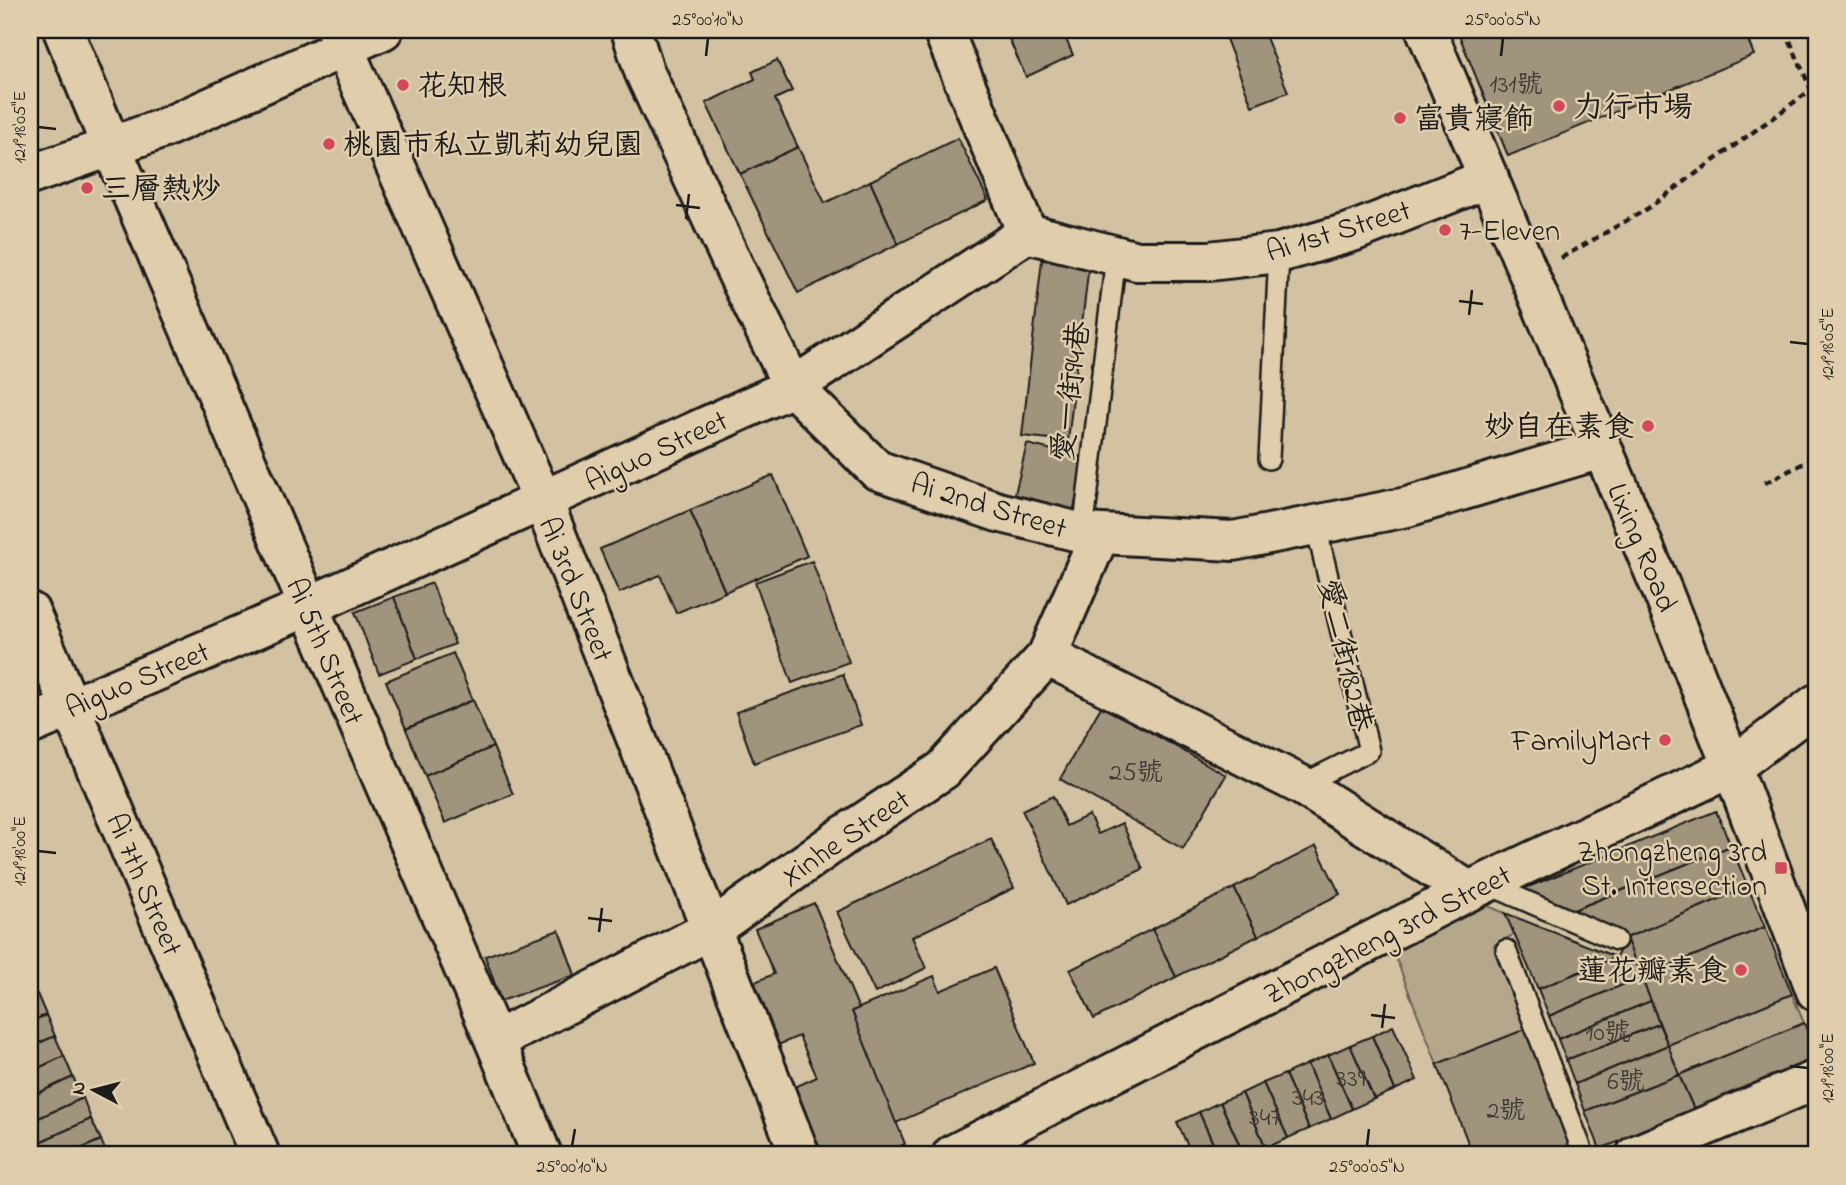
<svg xmlns="http://www.w3.org/2000/svg" width="1846" height="1185" font-family="'Indie Flower','LXGW WenKai TC',sans-serif">
<style>
.green{fill:#b5a78c;stroke:#686254;stroke-width:2}
.building{fill:#a0947d;stroke:#1c1c1c;stroke-width:2}
.lines{fill:none;stroke-linecap:round;stroke-linejoin:round}
.lane-casing{stroke:#1c1c1c;stroke-width:24}
.street-casing{stroke:#1c1c1c;stroke-width:44}
.secondary-casing{stroke:#1c1c1c;stroke-width:44}
.path{stroke:#1c1c1c;stroke-width:4.5;stroke-dasharray:7 5;stroke-linecap:butt}
.lane{stroke:#dfcdab;stroke-width:19}
.street{stroke:#dfcdab;stroke-width:38}
.secondary{stroke:#dfcdab;stroke-width:38}
.ticks{fill:none;stroke:#1c1c1c;stroke-width:2.5}
.poi-dot{fill:#d1495b;stroke:#dfcdab;stroke-width:2.5}
.labels{text-anchor:middle;stroke-width:5;stroke-linejoin:round;paint-order:stroke}
.number-label{font-size:26px;fill:#3d3a34}
.poi-label{font-size:30px;fill:#1c1c1c;stroke:#dfcdab;text-anchor:start}
.street-label{font-size:30px;fill:#1c1c1c;stroke:#dfcdab}
.neatline{fill:none;stroke:#1c1c1c;stroke-width:2.5}
.ticks-label{font-size:18px;text-anchor:middle;fill:#1c1c1c}
</style>
<rect width="100%" height="100%" fill="#d3c2a2"/>
<filter id="ink" filterUnits="userSpaceOnUse"><feTurbulence type="fractalNoise" baseFrequency=".0143" numOctaves="2"/><feDisplacementMap in="SourceGraphic" scale="14" xChannelSelector="R" yChannelSelector="G"/><feConvolveMatrix kernelMatrix="1 2 1 2 8 2 1 2 1" color-interpolation-filters="sRGB"/></filter>
<g filter="url(#ink)">
<g class="green">
<polygon points="1476,901 1505,913 1515,934 1494,945 1526,1029 1437,1064 1390,943"/>
<polygon points="1792,994 1804,1023 1679,1075 1668,1045"/>
</g>
<g class="building">
<polygon points="1005,30 1062,30 1073,55 1026,77"/>
<polygon points="1226,30 1263,30 1288,92 1252,106 1223,31"/>
<polygon points="1457,30 1744,30 1754,55 1508,156"/>
<polygon points="777,60 792,91 775,99 798,147 740,174 706,103 755,79 752,72"/>
<polygon points="958,138 988,200 898,244 870,181"/>
<polygon points="798,147 825,203 870,181 898,244 798,293 740,174"/>
<polygon points="1042,260 1089,265 1068,441 1022,436"/>
<polygon points="1027,444 1086,458 1072,516 1013,502"/>
<polygon points="773,475 807,556 725,592 690,510"/>
<polygon points="690,510 725,592 676,613 660,575 619,593 600,549"/>
<polygon points="812,561 849,662 792,683 755,582"/>
<polygon points="432,583 455,644 417,659 394,597"/>
<polygon points="394,597 417,659 379,674 355,612"/>
<polygon points="453,653 473,700 406,729 386,681"/>
<polygon points="843,674 861,725 754,763 736,712"/>
<polygon points="473,700 493,747 425,776 406,729"/>
<polygon points="1102,705 1226,775 1183,849 1060,779"/>
<polygon points="493,747 513,794 445,823 425,776"/>
<polygon points="1053,796 1066,826 1089,815 1098,834 1122,823 1143,869 1066,905 1022,810"/>
<polygon points="1716,811 1731,846 1574,910 1523,889"/>
<polygon points="991,839 1014,888 912,937 926,968 875,993 837,912"/>
<polygon points="1316,846 1340,894 1258,936 1234,888"/>
<polygon points="1731,846 1748,887 1626,938 1574,910"/>
<polygon points="1748,887 1765,927 1641,977 1626,938"/>
<polygon points="1234,888 1258,936 1176,977 1152,929"/>
<polygon points="814,903 859,1009 852,1011 905,1144 882,1155 820,1155 795,1087 817,1077 799,1036 776,1046 750,984 774,974 755,929"/>
<polygon points="1505,913 1616,957 1538,989"/>
<polygon points="1765,927 1792,994 1668,1045 1641,977"/>
<polygon points="1152,929 1176,977 1094,1019 1070,970"/>
<polygon points="559,930 575,975 501,1001 485,956"/>
<polygon points="1626,938 1641,977 1549,1016 1538,989 1616,957"/>
<polygon points="994,968 1034,1063 896,1123 852,1011 934,976 940,991"/>
<polygon points="1641,977 1651,1001 1558,1039 1549,1016"/>
<polygon points="37,994 46,1015 30,1022 30,997"/>
<polygon points="1651,1001 1659,1024 1566,1060 1558,1039"/>
<polygon points="46,1015 55,1036 30,1047 30,1022"/>
<polygon points="1804,1023 1816,1051 1816,1064 1695,1112 1679,1075"/>
<polygon points="1659,1024 1668,1045 1575,1084 1566,1060"/>
<polygon points="1393,1026 1417,1080 1395,1090 1372,1036"/>
<polygon points="1526,1029 1575,1155 1473,1155 1437,1064"/>
<polygon points="55,1036 64,1056 30,1072 30,1047"/>
<polygon points="1372,1036 1395,1090 1374,1099 1350,1045"/>
<polygon points="1350,1045 1374,1099 1352,1109 1328,1055"/>
<polygon points="1668,1045 1679,1075 1585,1111 1575,1084"/>
<polygon points="1328,1055 1352,1109 1331,1119 1307,1064"/>
<polygon points="64,1056 73,1077 30,1097 30,1072"/>
<polygon points="1307,1064 1331,1119 1309,1129 1285,1074"/>
<polygon points="1285,1074 1309,1129 1288,1138 1263,1083"/>
<polygon points="1679,1075 1695,1112 1600,1149 1585,1111"/>
<polygon points="73,1077 83,1098 30,1122 30,1097"/>
<polygon points="1263,1083 1288,1138 1266,1148 1242,1093"/>
<polygon points="1242,1093 1266,1148 1249,1155 1244,1155 1220,1102"/>
<polygon points="83,1098 91,1119 33,1145 30,1136 30,1122"/>
<polygon points="1220,1102 1244,1155 1218,1155 1199,1112"/>
<polygon points="1199,1112 1218,1155 1192,1155 1177,1122"/>
<polygon points="91,1119 101,1140 67,1155 38,1155 33,1145"/>
<polygon points="101,1140 107,1155 67,1155"/>
</g>
<g class="lines">
<defs>
<g id="lane">
<polyline points="1269,459 1279,253"/>
<polyline points="1083,533 1116,256"/>
<polyline points="1301,785 1369,751 1316,526"/>
<polyline points="1487,884 1616,940"/>
<polyline points="1506,950 1584,1155"/>
</g>
<g id="street">
<polyline points="63,30 111,146 495,1041 542,1155"/>
<polyline points="336,30 543,501 800,1155"/>
<polyline points="631,30 644,71 737,273 793,387 877,470 998,512 1083,533 1233,541 1407,507 1601,449"/>
<polyline points="943,30 1027,233 1137,261 1209,261 1279,253 1352,232 1489,178"/>
<polyline points="30,175 164,128 383,30"/>
<polyline points="30,612 260,1155"/>
<polyline points="1047,656 1301,785 1469,891"/>
<polyline points="30,725 307,607 793,387 1027,233"/>
<polyline points="495,1041 712,929 846,834 943,770 1047,656 1100,534"/>
<polyline points="952,1155 1469,891 1732,767 1816,704"/>
<polyline points="1636,1155 1816,1080"/>
</g>
<polyline id="secondary" points="1426,30 1664,595 1732,767 1816,991"/>
</defs>
<use href="#lane" class="lane-casing"/>
<use href="#street" class="street-casing"/>
<use href="#secondary" class="secondary-casing"/>
<g class="path">
<polyline points="1785,30 1816,101"/>
<polyline points="1561,258 1647,209 1811,90"/>
<polyline points="1765,483 1816,457"/>
</g>
<use href="#lane" class="lane"/>
<use href="#street" class="street"/>
<use href="#secondary" class="secondary"/>
</g>
</g>
<path class="ticks" d="M706 56 708 38M1501 56 1503 38M38 127 56 129M676 205 700 208M686 219 689 194M1459 301 1483 304M1469 315 1472 290M1790 342 1808 344M38 851 56 853M588 918 612 921M599 932 602 908M1371 1015 1395 1018M1382 1028 1385 1004M1790 1066 1808 1068M572 1146 575 1129M1367 1146 1369 1129"/>
<g class="poi-dot">
<circle cx="403" cy="85" r="7"/>
<circle cx="1559" cy="106" r="7"/>
<circle cx="1400" cy="118" r="7"/>
<circle cx="329" cy="144" r="7"/>
<circle cx="87" cy="188" r="7"/>
<circle cx="1445" cy="230" r="7"/>
<circle cx="1648" cy="426" r="7"/>
<circle cx="1665" cy="740" r="7"/>
<rect x="1774" y="861" width="14" height="14" rx="3.5"/>
<circle cx="1741" cy="970" r="7"/>
</g>
<g class="labels">
<g class="number-label">
<text x="1516" y="92">131號</text>
<text x="1136" y="780">25號</text>
<text x="1608" y="1040">10號</text>
<text x="1351" y="1086">339</text>
<text x="1626" y="1089">6號</text>
<text x="1308" y="1105">343</text>
<text x="1506" y="1118">2號</text>
<text x="1265" y="1125">347</text>
</g>
<g class="poi-label">
<text x="417" y="95">花知根</text>
<text x="1573" y="116">力行市場</text>
<text x="1414" y="128">富貴寢飾</text>
<text x="343" y="154">桃園市私立凱莉幼兒園</text>
<text x="101" y="198">三層熱炒</text>
<text x="1459" y="240">7-Eleven</text>
<text x="1634" y="436" text-anchor="end">妙自在素食</text>
<text x="1651" y="750" text-anchor="end">FamilyMart</text>
<text x="1767" y="861" text-anchor="end">Zhongzheng 3rd<tspan x="1767" dy="34">St. Intersection</tspan></text>
<text x="1727" y="980" text-anchor="end">蓮花瓣素食</text>
</g>
<g class="street-label">
<text transform="translate(1338 230) rotate(-17)" y="10">Ai 1st Street</text>
<text transform="translate(1070 391) rotate(-83)" y="10">愛一街94巷</text>
<text transform="translate(656 450) rotate(-25)" y="10">Aiguo Street</text>
<text transform="translate(989 505) rotate(17)" y="10">Ai 2nd Street</text>
<text transform="translate(1643 547) rotate(67)" y="10">Lixing Road</text>
<text transform="translate(577 589) rotate(68)" y="10">Ai 3rd Street</text>
<text transform="translate(326 651) rotate(67)" y="10">Ai 5th Street</text>
<text transform="translate(1346 655) rotate(77)" y="10">愛二街182巷</text>
<text transform="translate(137 679) rotate(-23)" y="10">Aiguo Street</text>
<text transform="translate(845 837) rotate(-34)" y="10">Xinhe Street</text>
<text transform="translate(145 884) rotate(67)" y="10">Ai 7th Street</text>
<text transform="translate(1387 934) rotate(-27)" y="10">Zhongzheng 3rd Street</text>
</g>
</g>
<rect width="1846" height="1185" fill="none" stroke="#dfcdab" stroke-width="77"/>
<g transform="translate(94 1090) rotate(277)" stroke="#dfcdab" stroke-width="5" paint-order="stroke">
<path d="M0-5L12 26L0 18L-12 26Z" fill="#1c1c1c"/>
<text y="-10" font-size="19" font-weight="bold" text-anchor="middle" fill="#1c1c1c">N</text>
</g>
<rect x="38" y="38" width="1770" height="1108" class="neatline"/>
<g class="ticks-label">
<text x="708" y="25">25°00'10"N</text>
<text x="1503" y="25">25°00'05"N</text>
<text transform="translate(19 127) rotate(-90)" y="6">121°18'05"E</text>
<text transform="translate(1827 344) rotate(-90)" y="6">121°18'05"E</text>
<text transform="translate(19 851) rotate(-90)" y="6">121°18'00"E</text>
<text transform="translate(1827 1068) rotate(-90)" y="6">121°18'00"E</text>
<text x="572" y="1172">25°00'10"N</text>
<text x="1367" y="1172">25°00'05"N</text>
</g>
</svg>
